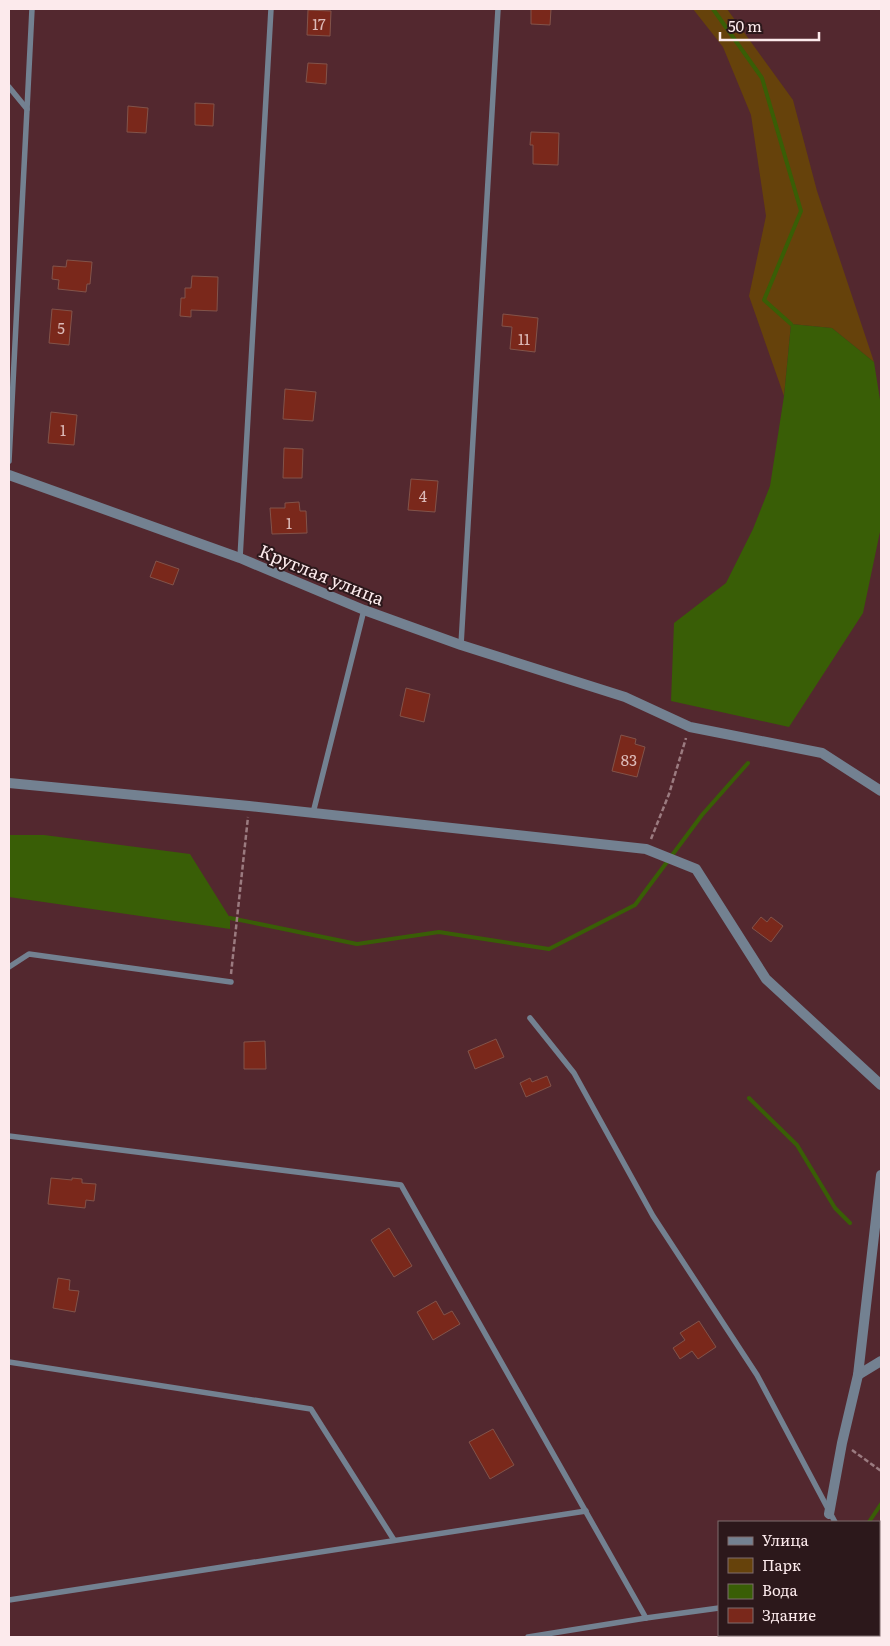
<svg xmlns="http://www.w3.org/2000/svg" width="890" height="1646" font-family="Literata,serif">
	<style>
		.green { fill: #66420b }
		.water { fill: #395e06 }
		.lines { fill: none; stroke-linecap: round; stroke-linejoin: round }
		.stream { stroke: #395e06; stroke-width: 4 }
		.building { fill: #7a281b; stroke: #82534a }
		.path { stroke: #9b7b80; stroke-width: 2.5; stroke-dasharray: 5 2.5; stroke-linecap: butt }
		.lane { stroke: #738191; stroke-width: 5.5 }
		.street { stroke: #738191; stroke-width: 10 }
		.labels { text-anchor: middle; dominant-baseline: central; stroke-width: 4; stroke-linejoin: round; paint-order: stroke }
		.number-label { font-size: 15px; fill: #dcbab8 }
		.street-label { font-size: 18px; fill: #fceaec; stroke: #2c181b }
	</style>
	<rect width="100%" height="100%" fill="#53282f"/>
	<polygon class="green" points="693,9 727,9 793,100 817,191 874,362 832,328 791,324 784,396 749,296 766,216 751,115 723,47"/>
	<g class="water">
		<polygon points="791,324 832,328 874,362 881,406 881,527 863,613 789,727 671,701 674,623 726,583 753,529 770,486 784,396"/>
		<polygon points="9,835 44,835 190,854 230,918 230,929 9,897"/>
	</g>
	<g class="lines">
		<g class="stream">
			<polyline points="713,9 762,78 801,211 764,300 791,324"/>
			<polyline points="230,918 357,944 439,932 549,949 635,905 702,815 748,763"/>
			<polyline points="749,1098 797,1145 835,1208 850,1223"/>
			<polyline points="869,1522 881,1504"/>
		</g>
	</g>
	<g class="building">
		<polygon points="531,9 551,9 550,25 531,24"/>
		<polygon points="308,10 331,11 330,36 307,35"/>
		<polygon points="308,63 327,64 326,84 306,82"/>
		<polygon points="195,103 214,104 213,126 195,125"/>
		<polygon points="128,106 148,108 146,133 127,132"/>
		<polygon points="531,132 559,133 558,165 533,164 533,145 530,145"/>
		<polygon points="67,260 92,262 90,284 87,284 86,292 58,289 59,280 52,279 53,266 66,267"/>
		<polygon points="192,276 218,277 217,311 191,310 191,317 180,316 181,298 185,298 185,288 191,288"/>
		<polygon points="52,309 72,311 69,345 49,343"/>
		<polygon points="503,314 538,318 535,352 510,349 512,327 502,326"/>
		<polygon points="285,389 316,392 313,421 283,419"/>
		<polygon points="51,412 77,415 74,445 48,443"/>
		<polygon points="284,448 303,449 302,478 283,478"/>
		<polygon points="411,479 438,481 435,512 408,510"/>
		<polygon points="299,502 300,511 306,511 307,533 272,534 270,508 285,508 285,503"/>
		<polygon points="156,561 179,569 173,585 150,577"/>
		<polygon points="406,688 430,694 424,722 400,716"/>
		<polygon points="621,735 636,739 635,744 645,747 637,777 612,771"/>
		<polygon points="761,917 767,922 771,917 783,926 771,942 752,928"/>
		<polygon points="496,1039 504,1057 475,1069 468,1051"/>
		<polygon points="265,1041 266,1069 244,1069 244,1042"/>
		<polygon points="547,1076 551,1086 526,1097 520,1083 530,1078 532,1082"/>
		<polygon points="51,1178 72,1180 72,1178 82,1179 82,1183 96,1184 94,1201 86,1200 85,1208 48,1204"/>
		<polygon points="389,1228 412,1266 394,1277 371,1240"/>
		<polygon points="58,1278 70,1280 69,1290 79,1291 75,1312 53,1308"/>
		<polygon points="436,1301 444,1315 452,1311 460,1324 433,1340 417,1312"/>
		<polygon points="699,1321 716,1347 698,1359 692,1351 680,1359 673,1348 685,1340 680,1333"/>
		<polygon points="493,1429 514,1465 490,1479 469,1442"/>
	</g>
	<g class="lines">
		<g class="path">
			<polyline points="651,839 669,794 686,738"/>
			<polyline points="231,974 248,817"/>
			<polyline points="852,1450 881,1471"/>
		</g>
		<g class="lane">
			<polyline points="9,87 27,109 9,461"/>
			<polyline points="27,109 32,9"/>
			<polyline points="240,558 271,9"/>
			<polyline points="461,645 498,9"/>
			<polyline points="313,813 364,610"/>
			<polyline points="9,967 29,954 231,982"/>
			<polyline points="530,1018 574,1073 653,1216 757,1375 835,1522"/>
			<polyline points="9,1136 401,1185 646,1618"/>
			<polyline points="9,1362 311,1409 394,1540"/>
			<polyline points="879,1591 881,1595"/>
			<polyline points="9,1600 586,1511"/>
			<polyline points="879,1605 881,1605"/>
			<polyline points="528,1637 646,1618 719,1608"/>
		</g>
		<g class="street">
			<polyline points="9,475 240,558 364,610 461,645 625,697 690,727 822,753 881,791"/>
			<polyline points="9,783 249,806 646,849 696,869 766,979 881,1085"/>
			<polyline points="858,1375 881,1361"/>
			<polyline points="829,1514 842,1443 858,1375 881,1175"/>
			<polyline points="879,1556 881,1569"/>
		</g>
	</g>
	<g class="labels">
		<g class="number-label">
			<text x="319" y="23">17</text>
			<text x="61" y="327">5</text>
			<text x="524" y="338">11</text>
			<text x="63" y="429">1</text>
			<text x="423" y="495">4</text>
			<text x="289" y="522">1</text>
			<text x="629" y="759">83</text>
		</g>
		<g class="street-label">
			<text transform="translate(322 574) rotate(22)">Круглая улица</text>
		</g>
	</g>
	<rect width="890" height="1646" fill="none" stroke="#fceaec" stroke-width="20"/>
	<rect x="718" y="1521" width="162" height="115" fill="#2c181b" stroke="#7f6c6f"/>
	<rect x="728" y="1537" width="25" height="8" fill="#738191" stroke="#7f6c6f"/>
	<text x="762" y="1546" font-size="15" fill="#fceaec">Улица</text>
	<rect x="728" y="1558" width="25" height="15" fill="#66420b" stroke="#7f6c6f"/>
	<text x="762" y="1571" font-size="15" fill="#fceaec">Парк</text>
	<rect x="728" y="1584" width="25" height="15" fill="#395e06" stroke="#7f6c6f"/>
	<text x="762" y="1596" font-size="15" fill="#fceaec">Вода</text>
	<rect x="728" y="1608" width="25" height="15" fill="#7a281b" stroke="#7f6c6f"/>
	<text x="762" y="1621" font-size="15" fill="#fceaec">Здание</text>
	<path d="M720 32v8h99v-8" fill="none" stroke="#fceaec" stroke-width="2.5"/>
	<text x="728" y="32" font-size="15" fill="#fceaec" stroke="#2c181b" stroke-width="4" paint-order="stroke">50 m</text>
</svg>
